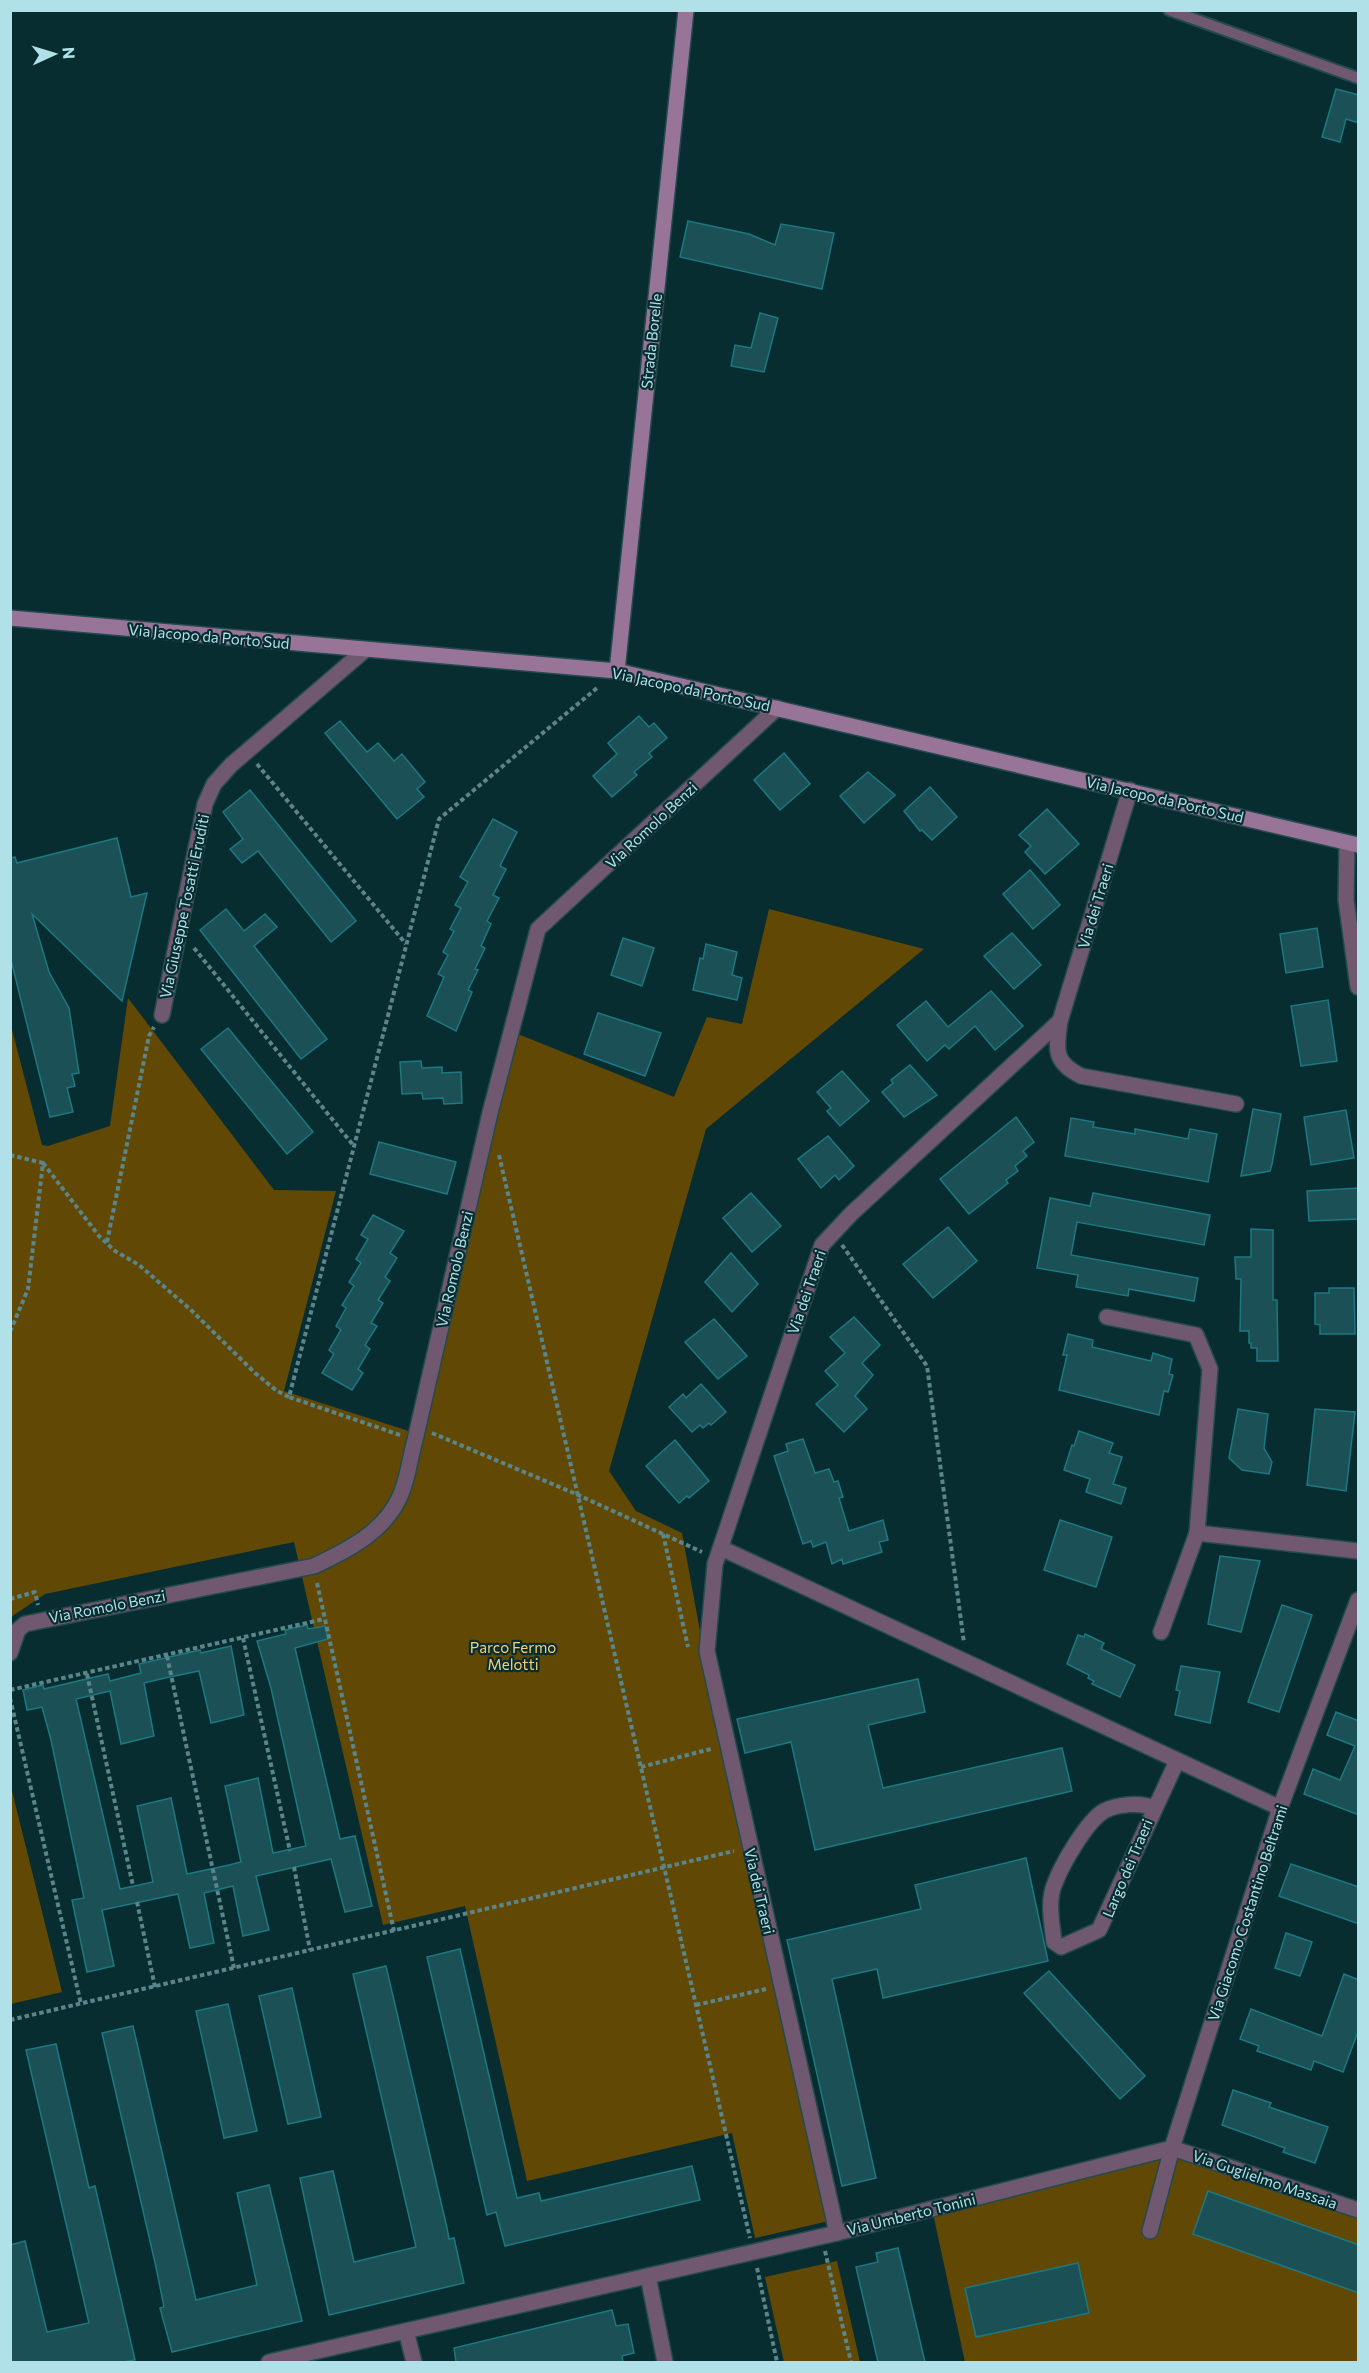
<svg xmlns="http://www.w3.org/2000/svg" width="1369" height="2373" font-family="Commissioner,sans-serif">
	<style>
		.green { fill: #614905 }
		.building { fill: #1b5056; stroke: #1c7881; stroke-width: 1.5 }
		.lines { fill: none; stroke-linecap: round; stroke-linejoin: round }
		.lane-casing { stroke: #234a4e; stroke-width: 14 }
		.street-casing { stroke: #234a4e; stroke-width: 18 }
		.secondary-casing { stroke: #234a4e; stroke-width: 18 }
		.path { stroke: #5a858a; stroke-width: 4; stroke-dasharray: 4.5 3; stroke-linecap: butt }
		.lane { stroke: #705970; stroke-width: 10 }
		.street { stroke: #705970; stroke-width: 15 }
		.secondary { stroke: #987499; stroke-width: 15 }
		.labels { text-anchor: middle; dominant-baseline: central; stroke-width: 4.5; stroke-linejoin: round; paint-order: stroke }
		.street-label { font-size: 15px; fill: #b0e1e8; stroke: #082d31 }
		.park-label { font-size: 15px; fill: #fad072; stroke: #082d31 }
	</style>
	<rect width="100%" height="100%" fill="#082d31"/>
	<g class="green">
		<polygon points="769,909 924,949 706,1129 609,1471 636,1511 682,1533 709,1680 829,2221 755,2238 732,2133 527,2181 465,1906 383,1925 294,1542 45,1594 11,1617 10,1022 42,1145 48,1146 110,1126 128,998 274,1190 336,1191 284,1391 418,1434 518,1034 674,1097 707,1017 742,1024"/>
		<polygon points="10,1783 62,1992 11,2004 10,2004"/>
		<polygon points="1174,2147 1358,2212 1358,2362 965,2362 931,2204"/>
		<polygon points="837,2261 860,2362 784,2362 765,2277"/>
	</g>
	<g class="building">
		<polygon points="1336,89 1359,95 1359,123 1346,119 1340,142 1322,137"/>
		<polygon points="688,221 749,234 775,245 781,224 834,233 822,289 680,257"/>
		<polygon points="760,313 778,318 764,372 731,366 735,345 751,348"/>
		<polygon points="639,716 649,727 654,723 667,738 649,753 652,757 634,772 637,775 612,797 593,776 617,754 608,743"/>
		<polygon points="340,721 367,752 378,743 394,761 402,754 425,782 417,789 424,797 397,819 325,733"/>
		<polygon points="784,753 810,784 780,810 754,780"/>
		<polygon points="868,772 895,795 864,823 840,796"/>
		<polygon points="930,787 957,817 932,840 922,830 920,831 904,811"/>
		<polygon points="250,790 356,921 331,942 258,851 242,863 230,849 243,839 223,812"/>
		<polygon points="1047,809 1079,844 1045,874 1025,852 1031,846 1019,835"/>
		<polygon points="493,819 517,832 500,866 506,869 493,895 499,898 487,921 491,924 481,946 485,948 475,969 478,970 468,990 472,992 456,1031 427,1016 444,977 438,974 448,955 443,952 454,931 450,929 461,908 455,905 468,882 460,877"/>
		<polygon points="117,838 131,897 147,893 122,1001 32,914 49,972 69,1008 79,1073 72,1074 75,1086 67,1088 73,1112 50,1117 10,956 10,858 15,857 17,863"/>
		<polygon points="1030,870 1060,905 1033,929 1003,894"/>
		<polygon points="226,909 244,931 265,914 277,927 254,946 327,1039 301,1059 200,930"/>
		<polygon points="1317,928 1323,967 1286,973 1280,934"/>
		<polygon points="1012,933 1041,965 1014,989 984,956"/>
		<polygon points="623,938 654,948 642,986 611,975"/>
		<polygon points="706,944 737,952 732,975 742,978 737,1000 693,990 700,958 703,959"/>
		<polygon points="991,991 1023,1026 995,1050 975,1026 949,1049 945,1045 927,1061 897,1025 926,1001 948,1027"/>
		<polygon points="1328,1000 1337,1061 1301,1066 1291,1006"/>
		<polygon points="598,1013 661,1033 645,1076 584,1054"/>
		<polygon points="228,1028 313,1132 287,1154 201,1049"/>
		<polygon points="421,1061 422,1068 442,1067 442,1073 461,1072 462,1103 444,1104 443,1098 423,1099 422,1093 402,1094 400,1062"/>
		<polygon points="910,1065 937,1095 904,1117 882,1092 893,1083 891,1080"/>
		<polygon points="842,1071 869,1101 840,1126 827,1111 831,1108 817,1092"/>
		<polygon points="1253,1109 1281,1114 1272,1164 1270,1171 1241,1176"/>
		<polygon points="1346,1110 1354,1158 1311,1165 1304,1117"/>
		<polygon points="1016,1117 1034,1142 1023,1151 1027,1156 1015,1166 1018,1171 1006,1180 1008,1183 969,1214 940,1179"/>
		<polygon points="1071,1118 1094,1122 1093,1127 1135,1134 1135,1129 1188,1139 1190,1129 1217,1134 1208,1182 1065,1156"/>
		<polygon points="828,1136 854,1166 839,1180 835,1175 821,1188 798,1159"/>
		<polygon points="379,1142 456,1162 447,1194 370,1174"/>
		<polygon points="1359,1188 1359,1219 1309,1221 1307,1191"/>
		<polygon points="751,1193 781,1226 752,1252 723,1218"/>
		<polygon points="1093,1193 1210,1215 1204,1245 1077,1222 1071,1255 1198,1278 1194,1301 1129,1289 1128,1296 1076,1287 1078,1275 1037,1268 1050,1198 1090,1206"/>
		<polygon points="373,1215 404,1231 390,1253 397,1258 385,1277 390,1281 378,1300 383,1303 371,1323 377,1326 365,1345 370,1349 358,1369 363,1373 352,1390 322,1373 334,1354 329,1350 341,1330 336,1326 346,1308 342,1305 354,1286 349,1282 361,1263 356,1259 368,1239 361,1235"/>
		<polygon points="948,1227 977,1261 933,1298 903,1264"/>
		<polygon points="1251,1229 1273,1230 1273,1300 1277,1300 1278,1361 1257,1361 1257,1348 1251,1348 1251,1343 1249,1343 1249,1331 1240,1331 1241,1279 1236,1279 1235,1257 1251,1257"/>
		<polygon points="731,1253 758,1284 732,1312 705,1282"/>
		<polygon points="1329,1288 1354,1288 1355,1334 1320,1334 1320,1325 1315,1324 1315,1293 1329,1293"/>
		<polygon points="854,1317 880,1345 862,1363 873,1375 855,1396 867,1409 844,1432 816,1404 838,1385 825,1371 845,1353 830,1337"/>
		<polygon points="714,1319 747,1356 718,1379 685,1342"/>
		<polygon points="1068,1334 1093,1340 1092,1347 1151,1361 1153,1353 1172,1359 1169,1374 1173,1375 1168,1392 1164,1391 1159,1415 1059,1390 1067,1355 1063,1355"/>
		<polygon points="701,1384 726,1412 711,1425 709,1423 703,1428 700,1425 692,1432 669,1407 683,1394 686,1398"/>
		<polygon points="1238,1409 1268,1414 1264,1448 1272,1462 1269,1474 1242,1470 1229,1458"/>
		<polygon points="1315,1409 1355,1412 1346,1491 1307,1485"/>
		<polygon points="1079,1431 1113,1443 1109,1453 1122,1457 1113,1484 1126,1488 1121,1504 1086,1492 1090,1479 1064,1470 1072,1445 1074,1446"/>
		<polygon points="803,1439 815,1473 829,1469 834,1482 838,1481 843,1497 839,1498 849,1531 883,1520 888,1540 879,1542 882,1552 843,1564 842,1559 832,1564 826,1542 813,1547 811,1541 803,1544 774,1456 788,1451 786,1444"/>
		<polygon points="675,1440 709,1481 689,1498 687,1496 679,1503 646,1466"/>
		<polygon points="1060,1520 1112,1537 1096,1587 1044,1570"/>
		<polygon points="1220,1556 1260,1561 1241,1632 1208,1624"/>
		<polygon points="1282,1605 1312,1615 1279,1712 1248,1702"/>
		<polygon points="307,1625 308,1629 325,1626 328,1639 295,1648 340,1839 355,1836 372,1906 345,1912 331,1859 256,1876 269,1930 243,1936 233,1886 204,1893 214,1943 190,1948 178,1894 102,1910 114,1966 87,1972 72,1900 84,1898 51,1740 42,1707 27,1710 23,1690 43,1685 44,1689 108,1674 110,1681 141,1673 139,1664 200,1650 201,1653 231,1646 244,1715 211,1723 199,1671 165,1678 144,1683 154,1736 121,1744 110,1691 76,1699 120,1889 153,1882 137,1806 171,1798 187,1874 229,1865 241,1862 225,1786 258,1778 273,1853 306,1846 271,1688 257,1641 286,1634 285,1630"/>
		<polygon points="1085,1634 1104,1643 1101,1649 1135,1665 1120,1697 1092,1684 1094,1681 1088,1678 1089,1675 1067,1664 1078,1635 1084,1637"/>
		<polygon points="1181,1666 1220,1672 1210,1723 1175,1715 1180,1691 1176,1690"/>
		<polygon points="918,1679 925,1712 868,1725 883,1788 1062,1748 1072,1791 815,1850 791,1742 745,1753 737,1719"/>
		<polygon points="1336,1712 1359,1721 1359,1815 1304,1794 1313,1769 1340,1780 1355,1746 1327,1735"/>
		<polygon points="1026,1858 1048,1961 883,1998 877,1969 832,1979 876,2178 842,2186 787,1940 921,1909 915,1885"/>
		<polygon points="1291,1864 1359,1887 1359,1924 1279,1896"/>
		<polygon points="1286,1933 1312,1942 1300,1976 1275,1968"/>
		<polygon points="460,1949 517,2198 539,2193 541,2201 692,2166 700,2200 505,2246 496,2212 487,2215 427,1957"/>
		<polygon points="386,1966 447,2228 449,2239 454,2238 464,2283 329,2315 300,2178 333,2171 354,2262 416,2247 353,1974"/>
		<polygon points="1049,1971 1145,2076 1120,2099 1024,1993"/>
		<polygon points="1344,1974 1359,1980 1359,2029 1343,2072 1314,2061 1311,2070 1257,2051 1259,2046 1240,2039 1251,2009 1322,2036"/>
		<polygon points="292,1988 321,2117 288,2124 259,1996"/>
		<polygon points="228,2004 257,2131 224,2138 196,2011"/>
		<polygon points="133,2026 196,2300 257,2285 237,2193 269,2185 302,2321 172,2352 160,2308 164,2307 156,2267 102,2033"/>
		<polygon points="56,2044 89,2188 95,2186 135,2360 123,2362 10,2362 10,2245 25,2241 47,2332 89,2323 26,2050"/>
		<polygon points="1233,2090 1271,2103 1269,2107 1328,2127 1315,2163 1283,2152 1285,2148 1222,2125"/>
		<polygon points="1208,2191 1359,2245 1359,2293 1193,2234"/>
		<polygon points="898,2248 925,2362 878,2362 856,2267 878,2262 876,2253"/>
		<polygon points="1078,2263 1089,2313 976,2337 965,2288"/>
		<polygon points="612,2310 616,2326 628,2324 634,2353 622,2356 623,2362 456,2362 454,2348"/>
	</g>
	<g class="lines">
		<defs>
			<polyline id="lane" points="1169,10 1358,78"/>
			<g id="street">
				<polyline points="1347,843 1346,900 1358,987"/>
				<polyline points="162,1015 205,804 214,784 231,765 365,650"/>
				<path d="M1060,1021c-4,28 -7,41 21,55l155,28"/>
				<polyline points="1107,1317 1196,1335 1210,1369 1197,1533 1161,1632"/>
				<polyline points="1197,1533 1358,1551"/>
				<polyline points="721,1548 1280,1808"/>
				<path d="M10,1653l8,-23 7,-6 289,-58c34,-16 72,-35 87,-72 7,-17 9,-36 14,-54l75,-327 48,-184 239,-221"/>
				<path d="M1153,1808c-12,-6 -36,-4 -49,3 -17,10 -42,53 -49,72 -8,17 -3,41 -1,59l7,5 38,-17 78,-169"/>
				<polyline points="1172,2148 1358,2210"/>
				<polyline points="1150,2231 1172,2148 1280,1808 1358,1600"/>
				<polyline points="837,2233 707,1651 715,1564 822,1245 851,1214 1060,1021 1130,790"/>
				<polyline points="648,2276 665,2362"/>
				<polyline points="406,2331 414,2362"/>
				<polyline points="269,2362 837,2233 1172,2148"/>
			</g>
			<g id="secondary">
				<polyline points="10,618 617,671 1358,845"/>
				<polyline points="617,671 686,10"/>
			</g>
		</defs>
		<use href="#lane" class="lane-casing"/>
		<use href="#street" class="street-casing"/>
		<use href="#secondary" class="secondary-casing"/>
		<g class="path">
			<polyline points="257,764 406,944"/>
			<polyline points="194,948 353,1145"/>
			<polyline points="10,1155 43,1163 28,1289 10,1332"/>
			<polyline points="499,1155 750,2238"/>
			<polyline points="43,1163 99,1236 115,1251 139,1265 190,1309 255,1373 277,1391 289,1397"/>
			<polyline points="107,1242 149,1036 154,1027"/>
			<polyline points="842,1245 927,1366 964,1643"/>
			<polyline points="432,1433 576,1494 702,1552"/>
			<polyline points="400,1435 289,1397 439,819 597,688"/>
			<polyline points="663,1534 688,1647"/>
			<polyline points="317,1583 394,1931"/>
			<polyline points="10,1599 35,1592 38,1605"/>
			<polyline points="243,1638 290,1851"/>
			<polyline points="167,1656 234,1968"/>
			<polyline points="87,1674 133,1886"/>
			<polyline points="10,1690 324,1619"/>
			<polyline points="10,1698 81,2004"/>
			<polyline points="641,1767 711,1749"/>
			<polyline points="294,1867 310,1950"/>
			<polyline points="137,1902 155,1987"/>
			<polyline points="696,2005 766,1989"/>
			<polyline points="10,2020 734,1851"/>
			<polyline points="825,2251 851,2362"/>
			<polyline points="757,2268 777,2362"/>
		</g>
		<use href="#lane" class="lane"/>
		<use href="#street" class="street"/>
		<use href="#secondary" class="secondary"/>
	</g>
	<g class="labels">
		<g class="street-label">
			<text transform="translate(651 341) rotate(-84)">Strada Borelle</text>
			<text transform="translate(209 636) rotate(5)">Via Jacopo da Porto Sud</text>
			<text transform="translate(691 689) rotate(12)">Via Jacopo da Porto Sud</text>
			<text transform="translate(1165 799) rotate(13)">Via Jacopo da Porto Sud</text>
			<text transform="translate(651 825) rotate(-43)">Via Romolo Benzi</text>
			<text transform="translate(184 906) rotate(-78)">Via Giuseppe Tosatti Eruditi</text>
			<text transform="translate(1095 906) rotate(-73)">Via dei Traeri</text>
			<text transform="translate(454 1269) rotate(-77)">Via Romolo Benzi</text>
			<text transform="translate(806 1292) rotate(-71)">Via dei Traeri</text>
			<text transform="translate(107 1606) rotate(-11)">Via Romolo Benzi</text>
			<text transform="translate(1127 1868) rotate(-67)">Largo dei Traeri</text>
			<text transform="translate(760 1891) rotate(77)">Via dei Traeri</text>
			<text transform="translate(1247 1913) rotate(-72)">Via Giacomo Costantino Beltrami</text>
			<text transform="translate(1265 2179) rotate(19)">Via Guglielmo Massaia</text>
			<text transform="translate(911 2214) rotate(-14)">Via Umberto Tonini</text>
		</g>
		<g class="park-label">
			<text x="513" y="1647">Parco Fermo<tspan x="513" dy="17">Melotti</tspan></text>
		</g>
	</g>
	<rect width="1369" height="2373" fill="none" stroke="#b0e1e8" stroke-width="24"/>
	<g transform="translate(54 54) rotate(86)" stroke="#082d31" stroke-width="4.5" paint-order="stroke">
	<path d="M0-4.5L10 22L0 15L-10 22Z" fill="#b0e1e8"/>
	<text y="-9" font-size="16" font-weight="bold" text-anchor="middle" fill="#b0e1e8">N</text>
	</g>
</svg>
